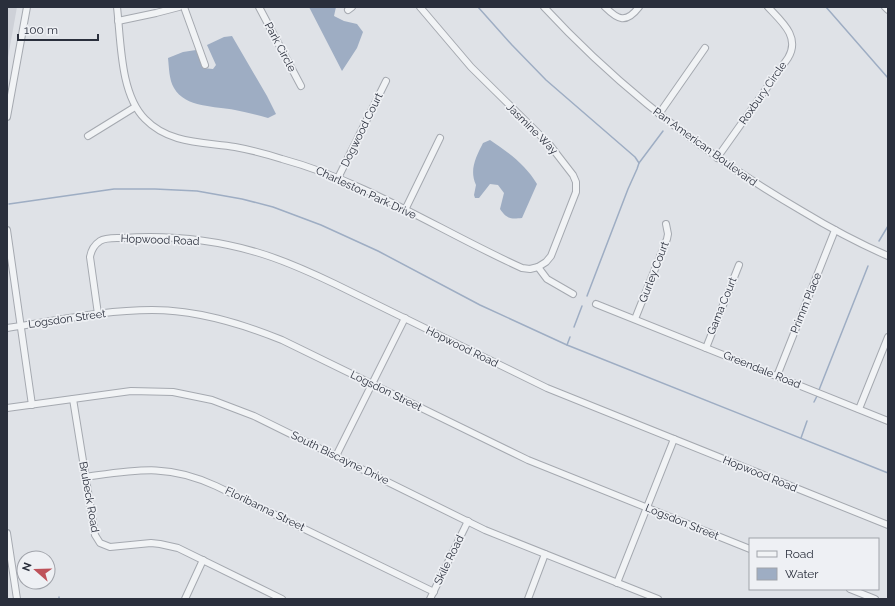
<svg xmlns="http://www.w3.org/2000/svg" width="895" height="606" font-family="Raleway,sans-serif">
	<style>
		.built { fill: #ced1d8 }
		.water { fill: #9eadc3 }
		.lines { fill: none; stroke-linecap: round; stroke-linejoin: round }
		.stream { stroke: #9eadc3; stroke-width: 1.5 }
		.minor-casing { stroke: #a5a9b0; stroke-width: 8 }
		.minor { stroke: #f1f3f5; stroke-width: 6 }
		.labels { text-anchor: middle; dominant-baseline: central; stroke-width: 3.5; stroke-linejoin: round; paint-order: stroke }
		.street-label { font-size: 11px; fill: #2a2f3c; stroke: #eef0f4 }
	</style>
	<rect width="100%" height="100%" fill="#dfe2e7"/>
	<polygon class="built" points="7,7 17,7 7,63"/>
	<g class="water">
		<polygon points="309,7 336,7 334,16 344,21 357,24 363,32 357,48 342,71"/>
		<path d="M232,36l35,60 9,18 -8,4c-11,-3 -22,-6 -33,-8 -19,-4 -50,-2 -61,-22 -5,-8 -5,-21 -6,-30l15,-6 13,-2 7,18 10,1 3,-4 -9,-20 17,-8z"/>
		<path d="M490,140c18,12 36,25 47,44l-15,34c-12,1 -15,1 -22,-9l4,-16 -6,-8 -8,-1 -11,14h-4l-1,-3 2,-10c-7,-15 0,-28 7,-42z"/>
	</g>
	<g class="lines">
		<g class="stream">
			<polyline points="478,7 512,45 546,80 635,157 639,163 637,169 628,189 587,296"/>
			<polyline points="826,7 888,78"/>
			<polyline points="639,163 663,131"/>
			<polyline points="9,204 114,189 155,189 197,191 242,199 273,207 321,225 378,251 480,305 567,345 888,473"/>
			<polyline points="879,241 888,226"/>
			<polyline points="574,327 582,306"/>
			<polyline points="567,345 570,337"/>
			<polyline points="819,390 868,266"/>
			<polyline points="814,402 818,394"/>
			<polyline points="801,438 807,421"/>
			<polyline points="59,597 59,599"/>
		</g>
		<defs>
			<g id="minor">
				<path d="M117,7c4,34 3,87 28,112 24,25 58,23 90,28 16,3 32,7 47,12 85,23 160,73 240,109l8,1 8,-2 9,12 26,15"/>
				<polyline points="184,7 205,65"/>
				<polyline points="259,7 301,86"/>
				<polyline points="420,7 471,67 549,144 573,175 576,182 576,192 551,256 546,262 538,267"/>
				<path d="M544,7c75,81 163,149 258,204 28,17 56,32 86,45"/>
				<path d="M605,7c13,13 21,17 34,0"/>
				<polyline points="885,7 888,10"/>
				<polyline points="348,10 352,7"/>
				<polyline points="118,21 156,13 179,7"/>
				<polyline points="659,114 705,48"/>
				<polyline points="7,117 27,7"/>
				<polyline points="88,136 135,107"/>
				<path d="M717,158l71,-100c13,-21 -7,-37 -20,-51"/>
				<polyline points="338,178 386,81"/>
				<polyline points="405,210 440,138"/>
				<polyline points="7,230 32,405"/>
				<polyline points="596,304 888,421"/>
				<path d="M98,314l-8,-57c1,-6 4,-12 10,-16 6,-4 16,-3 23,-3 45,-3 91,2 133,14 28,8 54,20 79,32l212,104 341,137"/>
				<polyline points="635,319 667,239 668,234 666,224"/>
				<path d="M7,328c48,-7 96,-18 145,-18 45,0 88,13 130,30l246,120 222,89"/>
				<polyline points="706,348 739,265"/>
				<polyline points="777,376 835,230"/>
				<polyline points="73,399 95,535 100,543 110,547 151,543 160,544 178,548 282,599"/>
				<polyline points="7,408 131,391 173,392 212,400 254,416 485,530 658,599"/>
				<polyline points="859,409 888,337"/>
				<polyline points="336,456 405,318"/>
				<path d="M85,477c51,-7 82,-14 131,9l218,106"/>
				<polyline points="7,533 17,599"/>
				<polyline points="617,583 674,439"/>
				<polyline points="850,589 875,599"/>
				<polyline points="185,599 203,560"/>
				<polyline points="430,599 468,521"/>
				<polyline points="528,599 545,554"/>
			</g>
		</defs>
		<use href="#minor" class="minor-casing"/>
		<use href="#minor" class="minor"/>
	</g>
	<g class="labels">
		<g class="street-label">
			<text transform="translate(280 47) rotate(62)">Park Circle</text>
			<text transform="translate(763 93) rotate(-55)">Roxbury Circle</text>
			<text transform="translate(532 129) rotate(45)">Jasmine Way</text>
			<text transform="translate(362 130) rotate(-64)">Dogwood Court</text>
			<text transform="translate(705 147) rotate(36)">Pan American Boulevard</text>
			<text transform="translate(366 193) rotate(25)">Charleston Park Drive</text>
			<text transform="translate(160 240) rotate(2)">Hopwood Road</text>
			<text transform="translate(654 272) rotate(-69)">Gurley Court</text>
			<text transform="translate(806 303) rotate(-68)">Primm Place</text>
			<text transform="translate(722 306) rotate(-68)">Gama Court</text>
			<text transform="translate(67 319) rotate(-8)">Logsdon Street</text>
			<text transform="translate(462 347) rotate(26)">Hopwood Road</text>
			<text transform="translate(762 370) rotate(22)">Greendale Road</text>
			<text transform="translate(386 391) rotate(26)">Logsdon Street</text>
			<text transform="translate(340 458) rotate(26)">South Biscayne Drive</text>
			<text transform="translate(760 474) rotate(22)">Hopwood Road</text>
			<text transform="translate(89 497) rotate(80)">Brubeck Road</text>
			<text transform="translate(265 509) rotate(26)">Floribanna Street</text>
			<text transform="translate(682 522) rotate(22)">Logsdon Street</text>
			<text transform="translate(449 560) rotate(-64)">Skile Road</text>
		</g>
	</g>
	<rect width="895" height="606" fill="none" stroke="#2a2f3c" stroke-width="16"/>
	<rect x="749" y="538" width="130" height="52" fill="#eef0f4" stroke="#a0a3aa"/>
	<rect x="757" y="551" width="20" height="6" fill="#f1f3f5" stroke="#a0a3aa"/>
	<text x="785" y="558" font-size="12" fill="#2a2f3c">Road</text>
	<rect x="757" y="568" width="20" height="12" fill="#9eadc3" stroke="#a0a3aa"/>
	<text x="785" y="578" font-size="12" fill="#2a2f3c">Water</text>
	<g transform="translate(36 570) rotate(290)"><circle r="19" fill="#eef0f4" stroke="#a0a3aa"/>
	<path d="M0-3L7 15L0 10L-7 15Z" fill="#be525a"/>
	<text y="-6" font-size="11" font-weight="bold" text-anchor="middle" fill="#2a2f3c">N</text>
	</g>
	<path d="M18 34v6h80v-6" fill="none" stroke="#2a2f3c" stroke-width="2"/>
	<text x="24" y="34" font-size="12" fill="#2a2f3c" stroke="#eef0f4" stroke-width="3" paint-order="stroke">100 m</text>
</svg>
